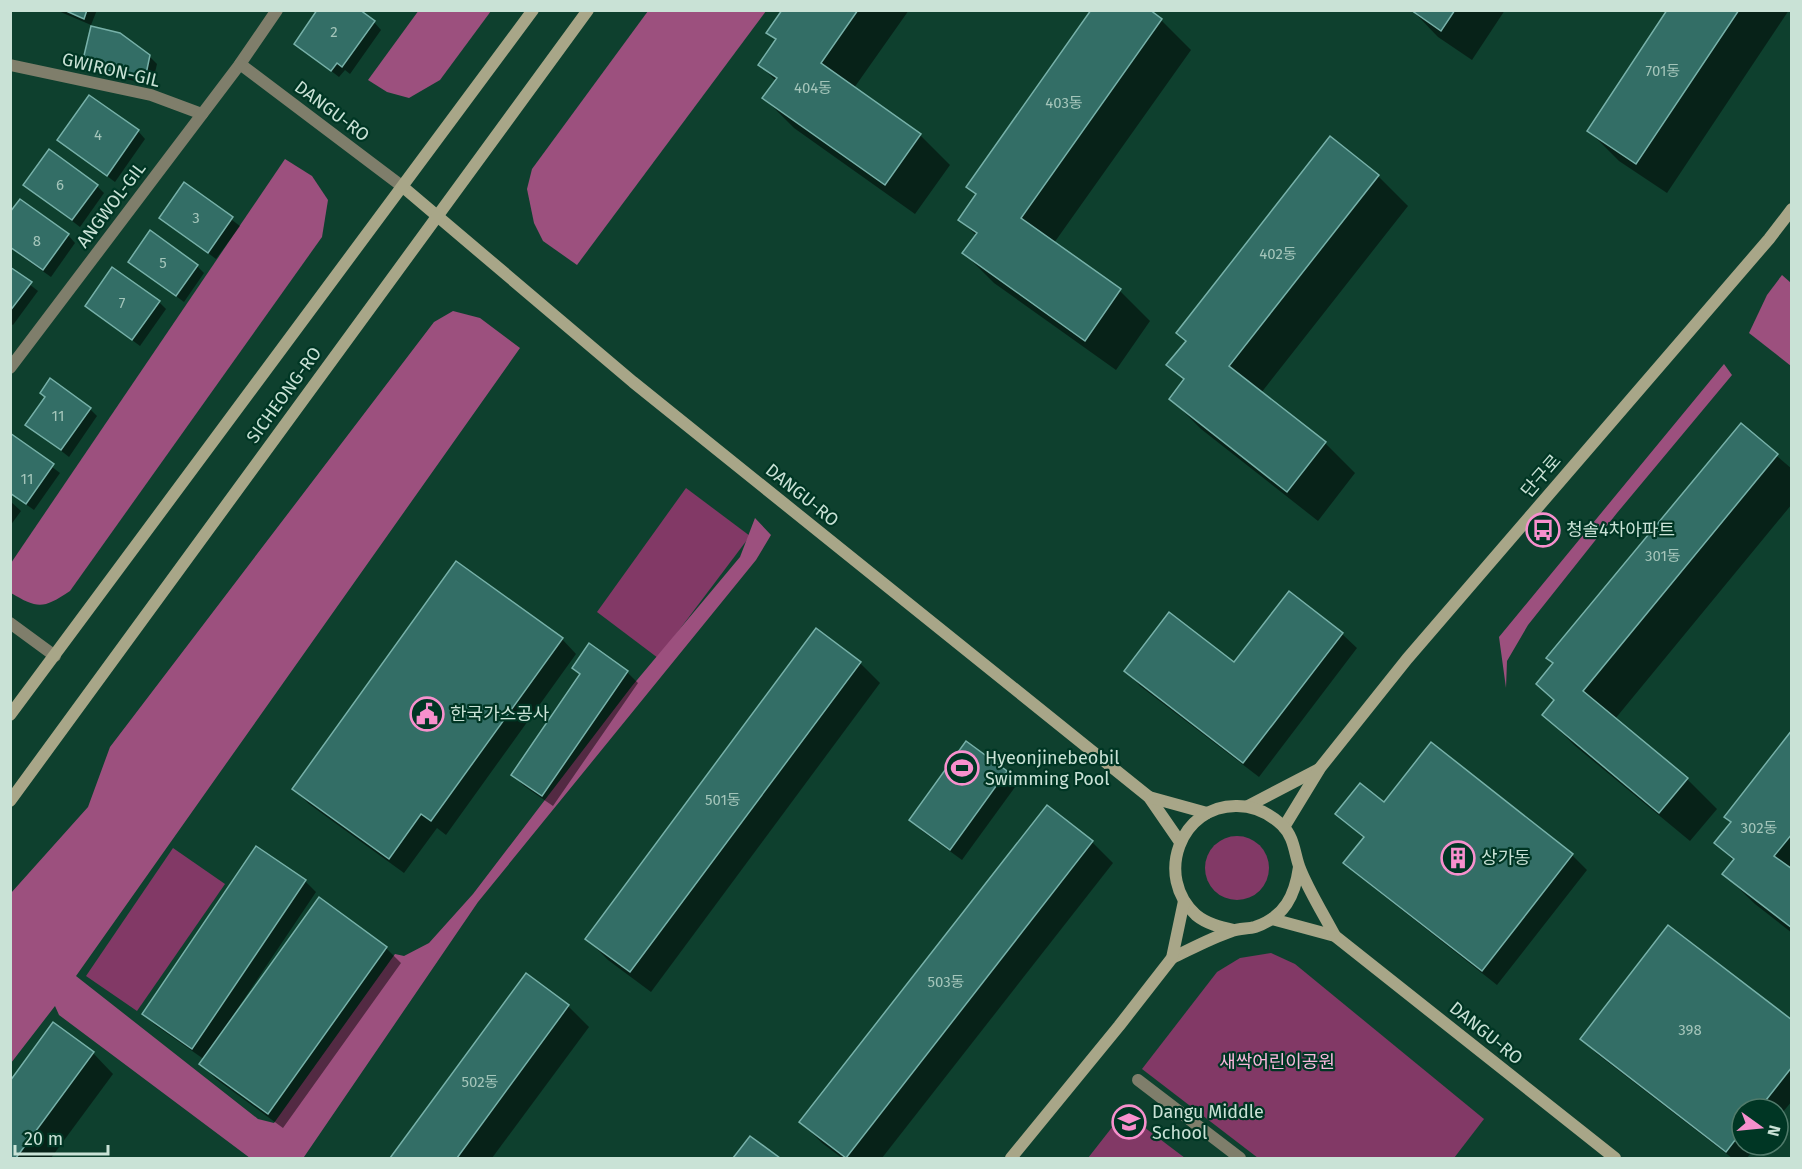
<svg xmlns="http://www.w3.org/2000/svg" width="1802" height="1169" font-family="'Fira Sans','Noto Sans KR',sans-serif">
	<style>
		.green { fill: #823966 }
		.forest { fill: #9c507e }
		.shadow { fill: #0007 }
		.building { fill: #336e66; stroke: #77b1a9; stroke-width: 1.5 }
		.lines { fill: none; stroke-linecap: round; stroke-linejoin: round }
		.lane { stroke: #7f7e6b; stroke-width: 12 }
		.street { stroke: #7f7e6b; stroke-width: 12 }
		.secondary { stroke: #a8a688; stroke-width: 12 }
		.labels { text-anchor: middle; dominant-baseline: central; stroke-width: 4.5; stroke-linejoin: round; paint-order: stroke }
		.number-label { font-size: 15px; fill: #a4c5ba }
		.street-label { font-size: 18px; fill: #c9e2d6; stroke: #003624 }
		.poi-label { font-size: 18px; fill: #c9e2d6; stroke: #003624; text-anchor: start }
		.park-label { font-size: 18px; fill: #f8b8dc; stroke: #003624 }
	</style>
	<rect width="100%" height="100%" fill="#0e402e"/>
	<g class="green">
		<polygon points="686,488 750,536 658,658 597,612"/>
		<circle cx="1237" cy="868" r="32"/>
		<polygon points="173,848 225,884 137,1011 86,976"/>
		<polygon points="1271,953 1295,964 1484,1119 1454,1158 1258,1158 1142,1069 1217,972 1240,958"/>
		<polygon points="1124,1112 1185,1158 1088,1158"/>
	</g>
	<g class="forest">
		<polygon points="419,10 491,11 440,80 409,98 387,92 368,80"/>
		<polygon points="648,11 766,11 577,265 543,241 534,223 527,189 532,169"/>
		<path d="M285,159l27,17 16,24 -6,37 -252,354c-27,18 -32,18 -59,2v-30z"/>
		<polygon points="1782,275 1791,283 1791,366 1749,333 1767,295"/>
		<polygon points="453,311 480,318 520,348 76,976 258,1119 274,1123 395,954 404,956 429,943 473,894 632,686 740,557 755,518 771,535 756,560 478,902 304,1157 250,1158 59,1015 55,1006 11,1063 11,893 88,807 110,747 434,322"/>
		<polygon points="1724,364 1732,375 1617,513 1528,625 1507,661 1506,688 1499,637"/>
	</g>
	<g class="shadow">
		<polygon points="56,10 97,10 91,25"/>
		<polygon points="784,10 909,10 854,88 920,135 950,165 915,214 794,128 764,98 776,81 760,65 777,41 768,32"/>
		<polygon points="1412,10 1505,10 1472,60 1438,37"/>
		<polygon points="1669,10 1789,10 1667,193 1619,161 1589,131"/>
		<polygon points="1161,20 1191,50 1054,243 1120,291 1150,321 1116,370 994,283 964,253 977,236 960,220 977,196 968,187"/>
		<polygon points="374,22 381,30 350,74 345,70 339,77 296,44"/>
		<polygon points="149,56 157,64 152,85 91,71 84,63"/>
		<polygon points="138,131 145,139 115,182 59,140"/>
		<polygon points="1378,176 1408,206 1261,393 1325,443 1355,473 1318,521 1201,429 1171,399 1185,381 1168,365"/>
		<polygon points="184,184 240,226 216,259 161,218"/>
		<polygon points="25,185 97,186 104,193 80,227"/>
		<polygon points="10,215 68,235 75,243 51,277 10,248"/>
		<polygon points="130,262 197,266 204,273 184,302"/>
		<polygon points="10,269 38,291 13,325 10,323"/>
		<polygon points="159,302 166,309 140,346 87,306"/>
		<polygon points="90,409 97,416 69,457 27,424"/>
		<polygon points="1741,425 1792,469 1792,504 1615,719 1687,779 1717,809 1690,841 1574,745 1544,715 1555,702 1538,684"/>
		<polygon points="10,435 60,473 34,510 10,493"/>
		<polygon points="10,501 21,511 10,526"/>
		<polygon points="1342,634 1357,648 1259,777 1140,686 1126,671 1234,664"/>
		<polygon points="562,639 576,654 446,835 437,828 404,873 309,804 294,789"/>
		<polygon points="860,663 880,683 651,992 608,960 587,939"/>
		<polygon points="574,668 627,672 638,683 553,806 524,786 513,775 581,675"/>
		<polygon points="1792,733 1792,933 1755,904 1724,874 1734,861 1716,843"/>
		<polygon points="1006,772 1018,783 962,860 922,831 911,820"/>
		<polygon points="1384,804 1572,855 1587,870 1497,985 1360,877 1345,863 1364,838 1337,814"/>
		<polygon points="1047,807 1092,842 1113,863 882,1158 842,1158 822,1143 801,1122"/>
		<polygon points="305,881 316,892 232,1017 234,1019 386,948 401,963 283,1128 216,1079 201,1064 205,1060 155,1025 144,1014"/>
		<polygon points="526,975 568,1006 589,1027 492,1158 392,1158"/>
		<polygon points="1792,1022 1792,1101 1778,1118 1778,1109 1742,1109 1742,1145 1757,1145 1747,1158 1732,1158 1597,1054 1582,1039"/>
		<polygon points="93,1053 113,1074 51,1158 10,1158 10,1083"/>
		<polygon points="750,1138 778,1158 735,1158"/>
	</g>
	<g class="building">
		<polygon points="64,10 87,10 84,19"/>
		<polygon points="317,10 360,10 375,21 342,67 337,63 331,71 294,44"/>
		<polygon points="782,10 858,10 821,63 921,134 885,185 762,98 777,78 758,65 776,39 766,33"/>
		<polygon points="1091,10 1150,10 1162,19 1021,218 1121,289 1085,341 962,253 977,233 958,220 976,194 966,187"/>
		<polygon points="1411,10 1455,10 1441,31"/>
		<polygon points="1667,10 1739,10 1636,164 1587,131"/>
		<polygon points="91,26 120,33 150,55 145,79 82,64"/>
		<polygon points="89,95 139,130 107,176 57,140"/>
		<polygon points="1330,136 1379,175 1229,366 1326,442 1287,492 1169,399 1184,379 1166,365 1186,341 1176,333"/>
		<polygon points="49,149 98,185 72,220 23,185"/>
		<polygon points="184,182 233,217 208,253 159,218"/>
		<polygon points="20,199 69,234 43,270 10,247 10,212"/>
		<polygon points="150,230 198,265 176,296 128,262"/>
		<polygon points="10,267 32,282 10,311"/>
		<polygon points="112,267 160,301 132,340 85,306"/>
		<polygon points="50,378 91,408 61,450 25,425 45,397 40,393"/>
		<polygon points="1741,423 1778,454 1583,691 1688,778 1659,813 1542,715 1554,700 1536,684 1553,663 1546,658"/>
		<polygon points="10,433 54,464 26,504 10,493"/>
		<polygon points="456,561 563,638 431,821 421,814 389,859 292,789"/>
		<polygon points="1289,591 1343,633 1243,763 1124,671 1169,612 1234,662"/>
		<polygon points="816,628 861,662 630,972 585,939"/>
		<polygon points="589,643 628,671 542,796 511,775 580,674 572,668"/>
		<polygon points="1792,730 1792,834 1774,856 1792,869 1792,928 1722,874 1734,859 1714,843 1731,822 1724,817"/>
		<polygon points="966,741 1007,771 950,850 909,820"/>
		<polygon points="1431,742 1573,854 1482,971 1343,863 1364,837 1335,814 1360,783 1384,802"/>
		<polygon points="1047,805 1093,841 846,1158 799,1122"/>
		<polygon points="256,846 306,880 192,1049 142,1014"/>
		<polygon points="319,897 387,947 268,1114 199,1064"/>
		<polygon points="1668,925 1792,1020 1792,1067 1759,1109 1742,1109 1742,1131 1726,1152 1580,1039"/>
		<polygon points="526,973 569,1005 457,1158 390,1158"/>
		<polygon points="53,1022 94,1052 16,1158 10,1158 10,1081"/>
		<polygon points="750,1136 780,1158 733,1158"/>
	</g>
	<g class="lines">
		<g class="lane">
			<polyline points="10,65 151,95 202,114"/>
			<polyline points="10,368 240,64 277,10"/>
			<polyline points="10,623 55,656"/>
		</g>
		<g class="street">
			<polyline points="240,64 403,187"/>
			<polyline points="1138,1080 1240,1158"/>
		</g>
		<g class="secondary">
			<polyline points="403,187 633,382 1149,797 1180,842"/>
			<polyline points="10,715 533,10"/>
			<polyline points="1149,797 1207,813"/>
			<polyline points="10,801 588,10"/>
			<polyline points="1248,806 1319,769"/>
			<polyline points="1284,827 1320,768 1407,659 1769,239 1792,209"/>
			<polyline points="1272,919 1335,936 1615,1158"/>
			<path d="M1234,930c-14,-3 -27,-6 -38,-15 -42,-38 -16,-110 41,-109 18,0 32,7 45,19 12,12 12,26 17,41 8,22 25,49 36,70"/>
			<path d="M1172,958c19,-9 39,-20 60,-27 7,-3 16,-2 23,-4 30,-10 40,-32 44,-60"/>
			<polyline points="1011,1158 1119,1026 1172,958 1184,901"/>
		</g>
	</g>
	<defs>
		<symbol id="bus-ring" viewBox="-11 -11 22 22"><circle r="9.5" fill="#003624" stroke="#f790cd" stroke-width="1.5"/><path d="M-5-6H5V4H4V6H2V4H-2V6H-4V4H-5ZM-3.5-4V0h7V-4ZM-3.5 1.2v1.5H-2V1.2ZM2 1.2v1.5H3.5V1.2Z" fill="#f790cd"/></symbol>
		<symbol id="civic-ring" viewBox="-11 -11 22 22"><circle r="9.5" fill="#003624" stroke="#f790cd" stroke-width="1.5"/><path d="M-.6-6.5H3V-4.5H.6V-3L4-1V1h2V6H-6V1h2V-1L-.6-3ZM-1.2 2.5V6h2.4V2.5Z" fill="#f790cd"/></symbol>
		<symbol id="stadium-ring" viewBox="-11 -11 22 22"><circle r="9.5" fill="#003624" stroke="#f790cd" stroke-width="1.5"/><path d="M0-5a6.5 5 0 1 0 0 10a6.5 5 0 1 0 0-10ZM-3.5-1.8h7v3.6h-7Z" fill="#f790cd"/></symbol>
		<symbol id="building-ring" viewBox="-11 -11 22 22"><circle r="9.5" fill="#003624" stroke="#f790cd" stroke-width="1.5"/><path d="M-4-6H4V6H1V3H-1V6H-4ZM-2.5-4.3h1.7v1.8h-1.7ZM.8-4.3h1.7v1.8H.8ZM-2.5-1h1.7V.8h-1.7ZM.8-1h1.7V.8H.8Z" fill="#f790cd"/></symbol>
		<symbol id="school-ring" viewBox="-11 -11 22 22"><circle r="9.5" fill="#003624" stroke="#f790cd" stroke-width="1.5"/><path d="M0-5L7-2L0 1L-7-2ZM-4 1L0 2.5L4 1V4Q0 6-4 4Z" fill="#f790cd"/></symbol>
	</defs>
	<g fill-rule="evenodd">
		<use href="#bus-ring" x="1524" y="511" width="38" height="38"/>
		<use href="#civic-ring" x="408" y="695" width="38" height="38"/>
		<use href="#stadium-ring" x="943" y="749" width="38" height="38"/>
		<use href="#building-ring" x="1439" y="839" width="38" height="38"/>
		<use href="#school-ring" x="1110" y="1103" width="38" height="38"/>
	</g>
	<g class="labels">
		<g class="number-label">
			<text x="334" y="32">2</text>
			<text x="1663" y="71">701동</text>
			<text x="813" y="88">404동</text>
			<text x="1064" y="103">403동</text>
			<text x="98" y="135">4</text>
			<text x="60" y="185">6</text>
			<text x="196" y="218">3</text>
			<text x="37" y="241">8</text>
			<text x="1278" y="254">402동</text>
			<text x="163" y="263">5</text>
			<text x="122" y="303">7</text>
			<text x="58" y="416">11</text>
			<text x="27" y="479">11</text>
			<text x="1663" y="556">301동</text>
			<text x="723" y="800">501동</text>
			<text x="1759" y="828">302동</text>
			<text x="946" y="982">503동</text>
			<text x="1690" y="1030">398</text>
			<text x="480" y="1082">502동</text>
		</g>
		<g class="street-label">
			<text transform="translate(111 70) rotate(13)">GWIRON-GIL</text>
			<text transform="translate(332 111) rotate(37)">DANGU-RO</text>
			<text transform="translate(111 205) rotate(-53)">ANGWOL-GIL</text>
			<text transform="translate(284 395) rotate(-54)">SICHEONG-RO</text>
			<text transform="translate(1541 476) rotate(-49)">단구로</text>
			<text transform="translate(802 495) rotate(39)">DANGU-RO</text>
			<text transform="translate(1486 1033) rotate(39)">DANGU-RO</text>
		</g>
		<g class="poi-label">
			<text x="1566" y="530">청솔4차아파트</text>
			<text x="450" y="714">한국가스공사</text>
			<text x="985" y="758">Hyeonjinebeobil<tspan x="985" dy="21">Swimming Pool</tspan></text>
			<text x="1481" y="858">상가동</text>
			<text x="1152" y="1112">Dangu Middle<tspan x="1152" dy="21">School</tspan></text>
		</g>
		<g class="park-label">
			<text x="1277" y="1062">새싹어린이공원</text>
		</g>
	</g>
	<rect width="1802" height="1169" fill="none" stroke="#c9e2d6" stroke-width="24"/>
	<g transform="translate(1760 1127) rotate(105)"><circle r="28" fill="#003624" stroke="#507b6b" stroke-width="1.5"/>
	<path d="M0-4.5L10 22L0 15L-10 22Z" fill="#f790cd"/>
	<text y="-9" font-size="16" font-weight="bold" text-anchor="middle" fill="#c9e2d6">N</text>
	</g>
	<path d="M15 1145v9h93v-9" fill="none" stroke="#c9e2d6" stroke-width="3"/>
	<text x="24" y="1145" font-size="18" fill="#c9e2d6" stroke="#003624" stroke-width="4.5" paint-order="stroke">20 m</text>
</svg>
